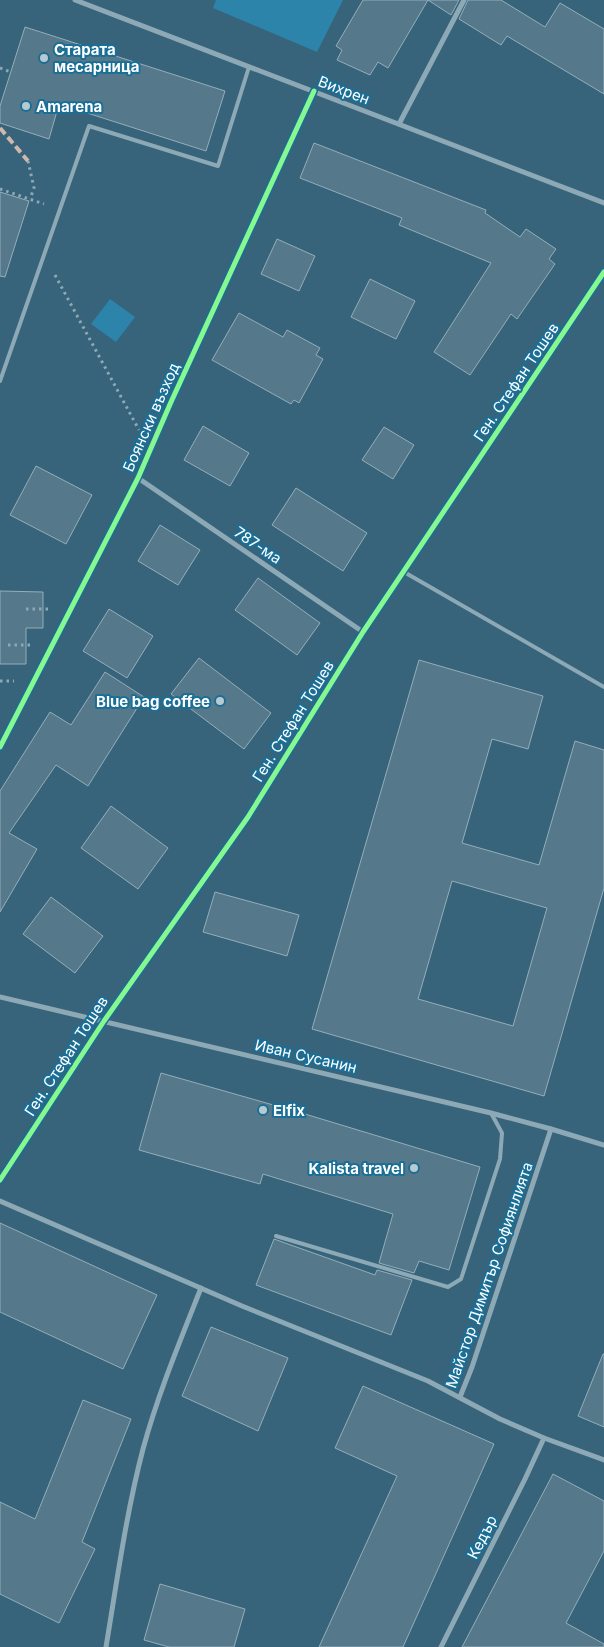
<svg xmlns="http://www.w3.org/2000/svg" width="604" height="1647" font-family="Inter,sans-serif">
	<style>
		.green { fill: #2c84ab }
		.building { fill: #55798a; stroke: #94aeba; fill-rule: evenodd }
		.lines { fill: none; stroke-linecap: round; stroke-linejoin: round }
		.path { stroke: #8da9b6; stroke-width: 3; stroke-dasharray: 2.5 4; stroke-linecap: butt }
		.service { stroke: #8da9b6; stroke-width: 4 }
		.minor { stroke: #8da9b6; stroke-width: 5 }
		.quiet { stroke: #d1b7ad; stroke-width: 4; stroke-dasharray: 8 4; stroke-linecap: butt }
		.cycleway-casing { stroke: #1a6f97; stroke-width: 8 }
		.cycleway { stroke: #87f88f; stroke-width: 5 }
		.poi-dot { fill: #b9c9d0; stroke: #1a6f97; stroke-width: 2 }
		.labels { text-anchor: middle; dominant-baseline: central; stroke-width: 4; stroke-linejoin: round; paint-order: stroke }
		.poi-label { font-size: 15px; font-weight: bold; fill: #fff; stroke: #1a6f97; text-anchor: start }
		.street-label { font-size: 15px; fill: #fff; stroke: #1a6f97 }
	</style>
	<rect width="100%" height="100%" fill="#37647a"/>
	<g class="green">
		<polygon points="216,0 343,0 317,52 213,8"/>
		<polygon points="110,299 135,317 116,342 91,324"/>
	</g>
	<g class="building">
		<polygon points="363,0 459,0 451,15 428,0 388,68 378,62 370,75 337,60 342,50 336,46"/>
		<polygon points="468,0 501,0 545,27 560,3 604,29 604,94 507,36 501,45 459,19"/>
		<polygon points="25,27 225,91 206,151 59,104 49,139 0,123 0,106"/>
		<polygon points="314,143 486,210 485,213 520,237 526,229 556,249 549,259 555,264 517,319 511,314 470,375 434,352 491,263 399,225 402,218 300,178"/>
		<polygon points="0,192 29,201 5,277 0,276"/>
		<polygon points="277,239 315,256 299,291 261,274"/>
		<polygon points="370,279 415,301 396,339 351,317"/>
		<polygon points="239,313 283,337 287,330 320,348 316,355 323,359 299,403 294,400 291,404 212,360"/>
		<polygon points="203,426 249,453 230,486 184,460"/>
		<polygon points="384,427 414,445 393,479 362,460"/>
		<polygon points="36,466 92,495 66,544 10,515"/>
		<polygon points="296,488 367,533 343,571 272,525"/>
		<polygon points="160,525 200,550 178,585 138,561"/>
		<polygon points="258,578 320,623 297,655 235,610"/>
		<polygon points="0,591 43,592 43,628 26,628 26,664 0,664"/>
		<polygon points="109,609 153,636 127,678 83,651"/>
		<polygon points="199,658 271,713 244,749 171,694"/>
		<path d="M419,660l124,36 -15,53 -36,-10 -30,104 77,22 36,-124 29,9v138l-60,208 -232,-67zM452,881l95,27 -34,118 -95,-27z"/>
		<polygon points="105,672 144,697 88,786 56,765 9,833 37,849 0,912 0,791 50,712 71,725"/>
		<polygon points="111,806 168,848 138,889 81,848"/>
		<polygon points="215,892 299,915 287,956 203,932"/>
		<polygon points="51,897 103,936 75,973 23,934"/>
		<polygon points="161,1073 305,1114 480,1167 449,1270 419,1261 414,1273 379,1263 393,1214 263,1174 260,1184 139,1150"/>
		<polygon points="0,1223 157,1295 123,1369 0,1312"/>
		<polygon points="274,1239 375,1275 377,1270 412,1280 391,1335 256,1285"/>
		<polygon points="211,1327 288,1358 258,1431 182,1396"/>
		<polygon points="603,1354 604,1354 604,1427 578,1416"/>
		<polygon points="363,1386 494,1444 403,1647 319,1647 397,1476 335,1448"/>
		<polygon points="83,1400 131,1419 82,1542 95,1549 59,1623 0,1594 0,1502 35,1519"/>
		<polygon points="553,1474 604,1501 604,1551 566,1623 604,1644 604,1647 462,1647"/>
		<polygon points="160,1584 245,1609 234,1647 169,1647 144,1640"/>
	</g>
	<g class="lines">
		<g class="path">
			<polyline points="0,68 11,72"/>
			<polyline points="28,161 34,188 30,199"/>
			<polyline points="0,189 44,204"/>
			<polyline points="55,275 139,430"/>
			<polyline points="26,609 50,609"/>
			<polyline points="8,645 33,645"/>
			<polyline points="0,681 14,681"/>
		</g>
		<g class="service">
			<polyline points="0,381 89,126 218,166 249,67"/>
			<polyline points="404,572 604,687"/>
			<polyline points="276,1236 448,1287 461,1279 500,1159 502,1133 491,1113"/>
		</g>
		<g class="minor">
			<polyline points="75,0 604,203"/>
			<polyline points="399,124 464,0"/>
			<polyline points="138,478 363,632"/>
			<polyline points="0,747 138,478 171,402 314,91"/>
			<polyline points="0,997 491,1113 551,1129 604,1145"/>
			<polyline points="0,1180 104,1021 248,817 363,632 604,272"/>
			<polyline points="0,1201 242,1306 428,1381 500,1419 544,1438 604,1460"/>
			<polyline points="460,1397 472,1367 551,1129"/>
			<path d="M106,1647c11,-66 20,-133 37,-198 15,-55 37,-108 58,-161"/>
			<polyline points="441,1647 525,1479 544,1438"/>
		</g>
		<polyline class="quiet" points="0,128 28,161"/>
		<defs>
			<g id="cycleway">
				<polyline points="0,747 138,478 171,402 314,91"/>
				<polyline points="0,1180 104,1021 248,817 363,632 604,272"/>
			</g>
		</defs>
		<use href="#cycleway" class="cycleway-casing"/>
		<use href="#cycleway" class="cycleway"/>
	</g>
	<g class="poi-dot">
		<circle cx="44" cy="58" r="5"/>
		<circle cx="26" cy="106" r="5"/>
		<circle cx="220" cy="701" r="5"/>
		<circle cx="263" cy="1110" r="5"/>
		<circle cx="414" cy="1168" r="5"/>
	</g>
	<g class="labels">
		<g class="poi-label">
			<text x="54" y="49">Старата<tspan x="54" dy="17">месарница</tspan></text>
			<text x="36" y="106">Amarena</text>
			<text x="210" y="701" text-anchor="end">Blue bag coffee</text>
			<text x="273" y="1110">Elfix</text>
			<text x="404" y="1168" text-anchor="end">Kalista travel</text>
		</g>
		<g class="street-label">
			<text transform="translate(344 90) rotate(21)">Вихрен</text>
			<text transform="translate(516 382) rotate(-56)">Ген. Стефан Тошев</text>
			<text transform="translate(151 417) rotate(-66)">Боянски възход</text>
			<text transform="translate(258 545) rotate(34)">787-ма</text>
			<text transform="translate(293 721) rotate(-58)">Ген. Стефан Тошев</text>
			<text transform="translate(66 1056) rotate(-57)">Ген. Стефан Тошев</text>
			<text transform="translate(306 1056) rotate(13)">Иван Сусанин</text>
			<text transform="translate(489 1275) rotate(-71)">Майстор Димитър Софиянлията</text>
			<text transform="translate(482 1537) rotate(-63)">Кедър</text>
		</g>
	</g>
</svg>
